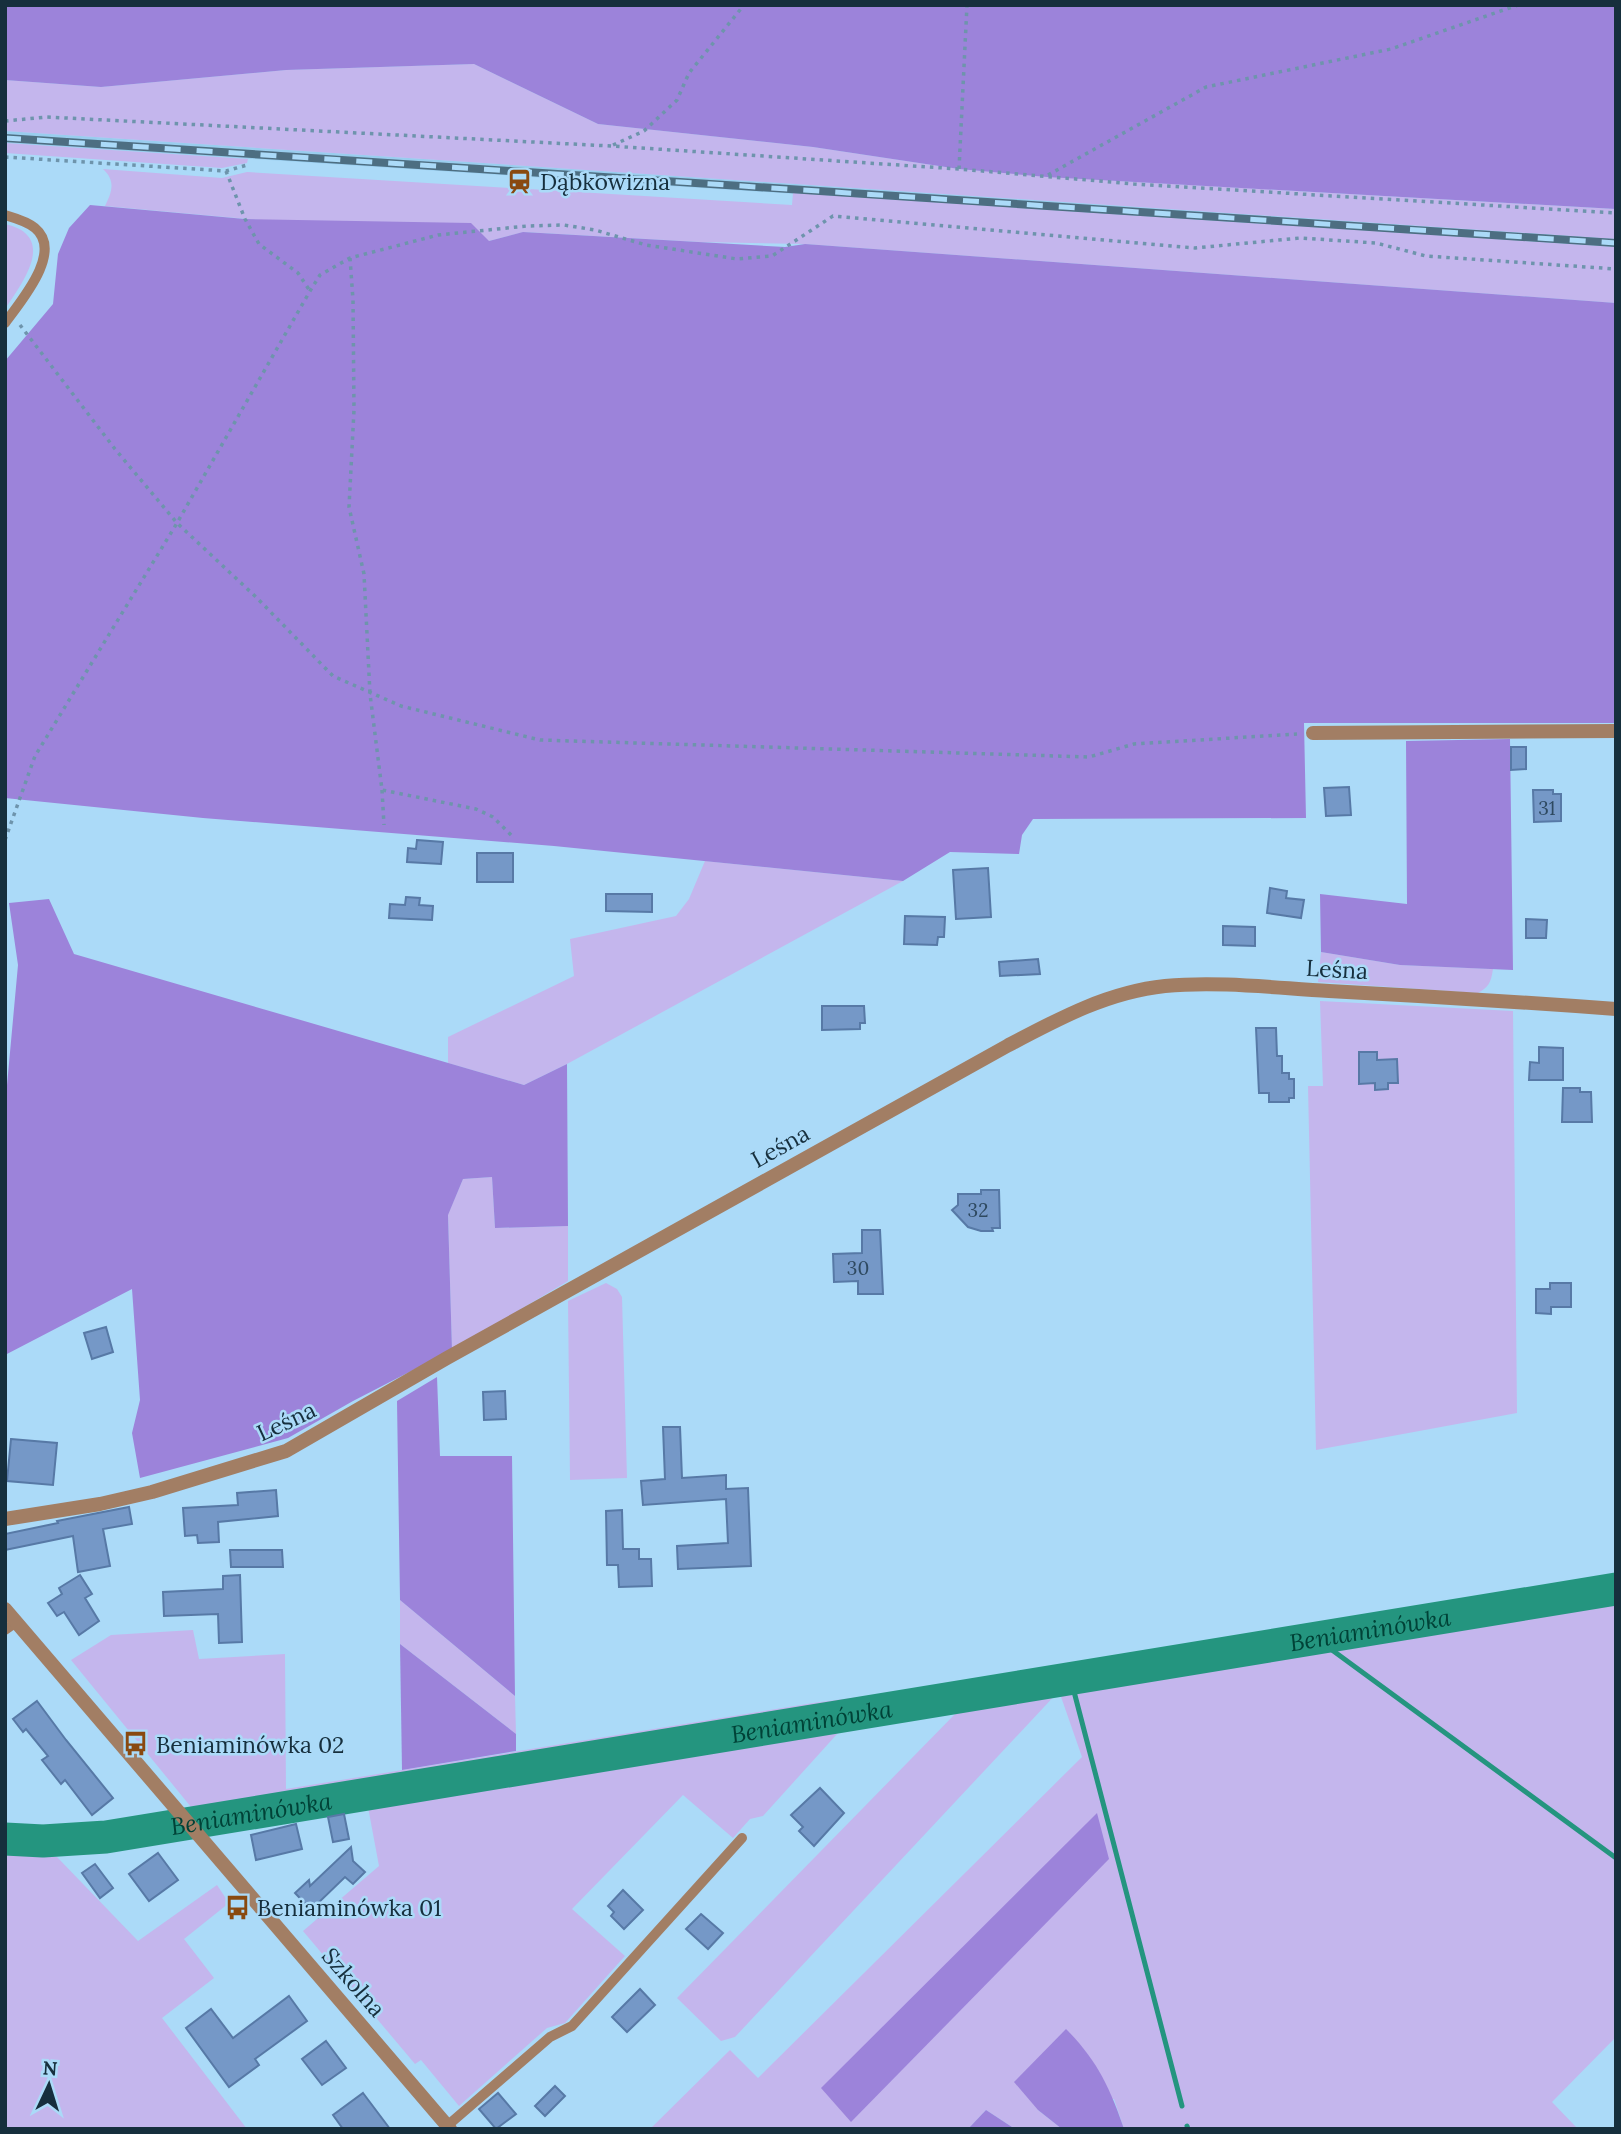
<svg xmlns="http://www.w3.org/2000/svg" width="1621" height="2134" font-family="Lora,serif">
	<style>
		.built { fill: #99cdee }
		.green { fill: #c4b6ed }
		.forest { fill: #9c83da }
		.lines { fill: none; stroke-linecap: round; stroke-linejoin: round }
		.stream { stroke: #24957f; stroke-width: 5 }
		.river { stroke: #24957f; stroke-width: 33 }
		.building { fill: #7598c7; stroke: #5779a6; stroke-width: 2 }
		.path { stroke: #6e94ac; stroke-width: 3.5; stroke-dasharray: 3.5 5; stroke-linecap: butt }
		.service { stroke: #a27e64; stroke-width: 10 }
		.minor { stroke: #a27e64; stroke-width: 14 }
		.rail-casing { stroke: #4d6e82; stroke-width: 8 }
		.rail { stroke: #abdaf8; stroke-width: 5; stroke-dasharray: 16; stroke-linecap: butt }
		.labels { text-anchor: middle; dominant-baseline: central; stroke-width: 5; stroke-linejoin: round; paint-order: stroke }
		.number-label { font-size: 19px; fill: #2e4960 }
		.poi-label { font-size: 23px; fill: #162f3d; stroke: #abdaf8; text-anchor: start }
		.street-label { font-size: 23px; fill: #162f3d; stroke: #abdaf8 }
		.water-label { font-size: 24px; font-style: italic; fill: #004237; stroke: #abdaf8 }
	</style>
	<rect width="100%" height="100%" fill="#abdaf8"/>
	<polygon class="built" points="5,131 1616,239 1616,247 5,143"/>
	<g class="green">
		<polygon points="474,64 598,124 813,147 959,169 1120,181 1616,209 1616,239 5,131 5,80 101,87 286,70"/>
		<polygon points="5,143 248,159 247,163 222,168 5,153"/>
		<path d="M103,169l119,9 25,-6 545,33 1,-12 823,54v56l-811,-59 -105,-2 -176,-10 -35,9 -384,-35c7,-14 11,-25 -2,-37z"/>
		<path d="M5,224c53,12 18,58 0,85z"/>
		<polygon points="705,861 903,881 567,1064 524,1085 448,1063 448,1037 574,976 570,939 676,916 689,899"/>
		<path d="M1321,952l79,13 93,4c-2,13 -4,18 -15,24l-160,-11z"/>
		<polygon points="1320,1001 1513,1011 1517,1413 1316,1450 1308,1086 1323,1086"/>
		<polygon points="492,1177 495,1228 568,1226 568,1281 452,1350 448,1214 463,1179"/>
		<polygon points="606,1283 617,1289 622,1297 627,1478 570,1480 568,1301"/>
		<polygon points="1616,1574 1616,2037 1552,2102 1578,2129 1124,2129 1114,2099 1038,2110 1062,2129 1015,2129 986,2110 968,2129 650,2129 730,2050 758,2078 1082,1757 1059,1691 735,2037 721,2041 677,1998 956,1713 838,1733 763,1816 750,1819 733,1838 683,1795 572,1909 625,1956 565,2023 547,2028 459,2106 421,2060 415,2064 303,1931 379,1866 368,1807 214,1831 195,1806 191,1807 71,1660 111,1635 193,1630 199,1659 285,1654 286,1789 813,1703 913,1690 1054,1667"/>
		<polygon points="400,1600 515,1696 516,1734 400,1644"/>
		<polygon points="5,1850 57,1857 138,1941 217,1885 229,1903 184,1939 214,1978 162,2018 247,2129 5,2129"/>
	</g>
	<g class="forest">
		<polygon points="7,5 1616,5 1616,209 1047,177 959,169 813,147 598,124 474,64 286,70 101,87 5,80"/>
		<polygon points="90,205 245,219 471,223 489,241 523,232 785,247 805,244 1616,303 1616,723 1304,723 1306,818 1033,819 1022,835 1019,854 950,852 903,881 554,846 203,818 5,798 5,361 53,304 58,254 69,228"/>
		<polygon points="1510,739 1513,970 1400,965 1321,952 1320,894 1407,904 1406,741"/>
		<polygon points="49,899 74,954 524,1085 567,1064 568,1226 495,1228 492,1177 463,1179 448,1215 452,1350 353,1401 288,1438 140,1478 132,1433 140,1400 132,1289 5,1355 5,1107 18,965 9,903"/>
		<polygon points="437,1377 440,1456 512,1456 515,1696 400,1600 397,1401"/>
		<polygon points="400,1644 516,1734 516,1751 402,1770"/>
		<polygon points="1097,1813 1109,1859 851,2122 821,2088"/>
		<path d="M1066,2029c31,31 44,59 58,100h-62l-24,-19 -24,-28z"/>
		<polygon points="986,2110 1015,2129 968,2129"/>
	</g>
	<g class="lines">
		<g class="stream">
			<polyline points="1317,1639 1616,1858"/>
			<polyline points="1071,1680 1182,2106"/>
			<polyline points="1187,2126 1188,2129"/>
		</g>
		<path class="river" id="s1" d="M5,1839l38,2 63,-4 1510,-248"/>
	</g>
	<g class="building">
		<polygon points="1511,747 1526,747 1526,769 1511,770"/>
		<polygon points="1349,787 1351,815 1326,816 1324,788"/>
		<polygon points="1533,790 1553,790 1553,794 1561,794 1561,821 1534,822"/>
		<polygon points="417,840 443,842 441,864 407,862 408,848 416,849"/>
		<rect x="477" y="853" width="36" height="29"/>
		<polygon points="988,868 991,917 956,919 953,870"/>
		<polygon points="1270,888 1287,891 1286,898 1304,900 1301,918 1267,913"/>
		<polygon points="606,894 652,894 652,912 606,911"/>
		<polygon points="406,897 420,898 419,905 433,906 432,920 389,918 390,904 405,905"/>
		<polygon points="905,916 945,917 944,937 938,937 937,945 904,944"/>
		<polygon points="1526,919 1547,920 1546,938 1526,938"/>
		<polygon points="1223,926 1255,927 1255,946 1223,945"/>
		<polygon points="1038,959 1040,974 1000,976 999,962"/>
		<polygon points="822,1006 864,1006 865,1023 860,1023 860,1029 822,1030"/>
		<polygon points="1256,1028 1276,1028 1277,1056 1282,1056 1282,1073 1289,1073 1289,1079 1294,1079 1294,1098 1289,1098 1289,1102 1269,1102 1269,1093 1259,1093"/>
		<polygon points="1539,1047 1563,1048 1563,1080 1529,1080 1530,1062 1539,1063"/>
		<polygon points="1359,1052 1377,1052 1377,1060 1397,1059 1398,1083 1388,1083 1388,1089 1375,1090 1375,1083 1359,1084"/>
		<polygon points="1563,1088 1580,1088 1580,1092 1591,1092 1592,1122 1562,1122"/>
		<polygon points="981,1190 999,1190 1000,1228 992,1228 993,1231 981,1231 968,1227 952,1210 958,1205 958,1194 981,1194"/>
		<polygon points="862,1230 880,1230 883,1294 858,1294 858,1281 834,1282 833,1254 862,1253"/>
		<polygon points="1550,1283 1571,1283 1571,1307 1551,1307 1551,1314 1536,1313 1536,1289 1550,1289"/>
		<polygon points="106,1327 113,1352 92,1359 84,1333"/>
		<polygon points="505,1391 506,1419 484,1420 483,1392"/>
		<polygon points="663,1427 680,1427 682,1478 726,1475 726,1489 748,1488 751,1566 678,1569 677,1546 728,1543 726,1499 643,1505 641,1481 665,1479"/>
		<polygon points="11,1439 57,1443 53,1485 7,1481"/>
		<polygon points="276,1490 278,1516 218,1522 219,1542 198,1543 197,1535 185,1536 183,1508 238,1505 237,1493"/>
		<polygon points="129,1507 132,1524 103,1529 110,1566 78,1572 73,1536 5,1550 5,1534 58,1523 57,1521"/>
		<polygon points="622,1510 623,1549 639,1549 639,1559 651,1559 652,1586 619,1587 618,1565 607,1565 606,1511"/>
		<polygon points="230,1550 282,1550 283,1567 231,1567"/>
		<polygon points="80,1575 92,1594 85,1598 99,1621 79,1635 64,1612 57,1616 48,1603 62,1594 59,1588"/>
		<polygon points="240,1575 242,1642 219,1643 218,1614 164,1616 163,1592 223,1589 223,1576"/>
		<polygon points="37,1701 66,1740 113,1798 92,1815 65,1780 61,1784 42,1760 48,1756 26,1729 23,1732 13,1719"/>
		<polygon points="820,1788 844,1813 814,1846 799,1831 803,1827 791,1815"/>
		<polygon points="344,1814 349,1839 333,1842 328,1817"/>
		<polygon points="296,1824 302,1849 256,1860 251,1835"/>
		<polygon points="351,1847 353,1861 365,1872 353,1884 345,1877 315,1906 317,1916 295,1893 309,1880 310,1886"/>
		<polygon points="158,1853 178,1880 149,1901 129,1874"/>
		<polygon points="95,1864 113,1888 100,1898 82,1873"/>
		<polygon points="623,1890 643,1910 624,1929 611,1916 614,1912 608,1906"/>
		<polygon points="701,1914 723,1933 708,1949 686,1929"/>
		<polygon points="640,1989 655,2005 627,2032 612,2017"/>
		<polygon points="289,1996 307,2021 255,2059 259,2065 229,2087 186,2028 211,2009 233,2038"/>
		<polygon points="326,2041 346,2068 322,2085 302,2059"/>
		<polygon points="555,2086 565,2096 545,2116 535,2106"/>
		<polygon points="363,2093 390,2129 343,2129 333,2115"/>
		<polygon points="498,2093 516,2114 496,2129 479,2109"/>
	</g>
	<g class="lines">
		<g class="path">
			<polyline points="5,121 47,117 611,146 959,169 1134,184 1616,213"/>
			<polyline points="613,145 644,131 677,100 689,73 744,5"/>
			<polyline points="5,157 226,171 247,165"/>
			<polyline points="959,169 967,5"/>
			<polyline points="226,171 245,219 259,244 298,273 310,291"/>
			<polyline points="1048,175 1206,87 1391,49 1518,5"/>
			<polyline points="350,258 353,300 354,410 349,507 364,574 370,694 382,790 476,809 493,817 512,836"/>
			<polyline points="20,325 115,449 177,523 256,597 333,676 401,706 540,740 1089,757 1134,744 1297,734"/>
			<polyline points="382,790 384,825"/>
			<polyline points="5,840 35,756 177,523 310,291 320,275 350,258 438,235 527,226 564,225 595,230 646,245 737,259 772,256 833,216 1195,248 1300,238 1376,243 1426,256 1616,269"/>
		</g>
		<g class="service">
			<path d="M5,215c10,3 22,6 30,13 29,24 -15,74 -30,95"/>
			<polyline points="5,1630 15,1623"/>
			<polyline points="447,2126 550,2037 572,2026 742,1838"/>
		</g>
		<g class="minor">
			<polyline points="1313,733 1616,731"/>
			<path d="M5,1519l95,-15 52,-12 134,-41 161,-93 560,-312c49,-26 100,-54 158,-60 54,-5 110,2 164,5 96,5 191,11 287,18"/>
			<polyline points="5,1609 450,2129"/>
		</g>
		<defs>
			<polyline id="rail" points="5,138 1616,243"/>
		</defs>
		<use href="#rail" class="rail-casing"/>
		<use href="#rail" class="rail"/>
	</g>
	<defs>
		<symbol id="station-bare" viewBox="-9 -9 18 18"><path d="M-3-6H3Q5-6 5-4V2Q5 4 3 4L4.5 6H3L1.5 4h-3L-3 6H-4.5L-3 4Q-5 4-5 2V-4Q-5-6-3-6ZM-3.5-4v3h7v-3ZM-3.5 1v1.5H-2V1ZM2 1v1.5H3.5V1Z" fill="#894910" stroke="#abdaf8" stroke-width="2.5" paint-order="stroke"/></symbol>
		<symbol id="bus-bare" viewBox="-9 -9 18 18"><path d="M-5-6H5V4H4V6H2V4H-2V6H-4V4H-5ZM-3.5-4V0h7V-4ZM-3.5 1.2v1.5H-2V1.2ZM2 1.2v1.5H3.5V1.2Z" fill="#894910" stroke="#abdaf8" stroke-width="2.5" paint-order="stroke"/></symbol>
	</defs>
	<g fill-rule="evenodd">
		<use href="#station-bare" x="502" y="164" width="35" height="35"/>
		<use href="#bus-bare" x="118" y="1726" width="35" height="35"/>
		<use href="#bus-bare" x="220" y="1890" width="35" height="35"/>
	</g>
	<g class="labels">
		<g class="number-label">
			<text x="1547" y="808">31</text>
			<text x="978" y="1210">32</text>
			<text x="858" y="1268">30</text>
		</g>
		<g class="poi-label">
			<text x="540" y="181">Dąbkowizna</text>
			<text x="156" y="1744">Beniaminówka 02</text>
			<text x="257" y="1907">Beniaminówka 01</text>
		</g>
		<g class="street-label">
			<text transform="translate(1337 969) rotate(3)">Leśna</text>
			<text transform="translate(780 1146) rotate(-29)">Leśna</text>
			<text transform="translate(286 1421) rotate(-25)">Leśna</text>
			<text transform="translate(354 1982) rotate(49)">Szkolna</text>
		</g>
		<g class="water-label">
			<text stroke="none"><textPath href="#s1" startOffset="1382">Beniaminówka</textPath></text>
			<text stroke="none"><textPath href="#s1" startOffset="816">Beniaminówka</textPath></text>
			<text stroke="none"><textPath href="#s1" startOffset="248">Beniaminówka</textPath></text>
		</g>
	</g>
	<rect width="1621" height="2134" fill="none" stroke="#162f3d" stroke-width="14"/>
	<g transform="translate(49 2085) rotate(4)" stroke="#abdaf8" stroke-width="5" paint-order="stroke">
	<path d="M0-5L12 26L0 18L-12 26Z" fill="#162f3d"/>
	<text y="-10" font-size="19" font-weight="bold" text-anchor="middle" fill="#162f3d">N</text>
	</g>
</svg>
